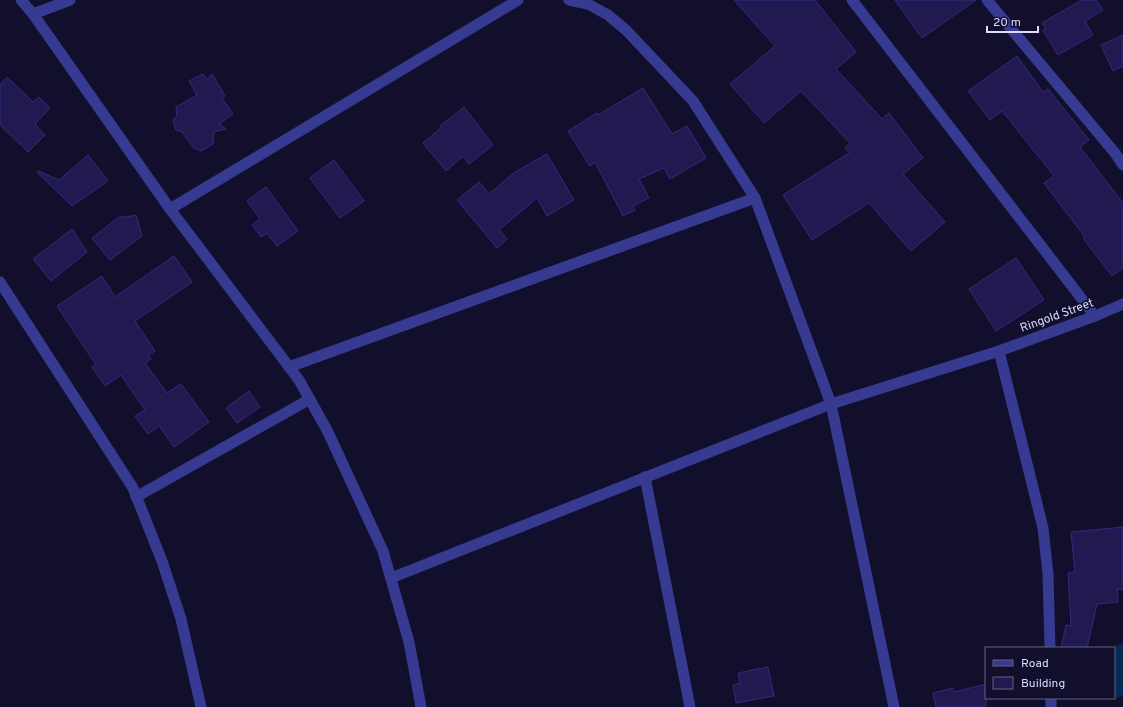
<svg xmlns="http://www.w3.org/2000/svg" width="1123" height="707" font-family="Overpass,sans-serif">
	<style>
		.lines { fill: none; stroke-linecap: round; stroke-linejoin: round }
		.river { stroke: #082953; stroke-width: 30 }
		.building { fill: #201a50; stroke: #342a7d }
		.minor { stroke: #363a90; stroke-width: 11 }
		.labels { text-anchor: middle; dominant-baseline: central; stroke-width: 3.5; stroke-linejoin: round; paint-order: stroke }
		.street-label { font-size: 12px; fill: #dcdbff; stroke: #120f2d }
	</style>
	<rect width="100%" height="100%" fill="#120f2d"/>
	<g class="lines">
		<polyline class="river" points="1114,683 1123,659"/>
	</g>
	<g class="building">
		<polygon points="734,0 815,0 856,52 836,69 882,119 889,113 923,158 903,174 945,222 911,251 869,203 812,240 783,195 849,153 845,147 850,143 801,91 764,123 730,84 775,46"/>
		<polygon points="895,0 976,0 922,38"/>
		<polygon points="1082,0 1096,0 1103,10 1085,21 1093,35 1058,55 1043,30 1046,28 1042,23"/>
		<polygon points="1123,35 1123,66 1113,71 1101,45"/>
		<polygon points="1017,56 1043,92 1048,89 1089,140 1080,147 1123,203 1123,268 1112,276 1083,238 1085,237 1044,183 1054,176 1002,111 990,120 968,91"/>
		<polygon points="203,74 208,79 212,74 225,96 222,98 233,114 219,124 226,129 214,132 213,144 201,151 194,148 182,132 176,130 173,120 177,116 176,107 197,95 189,81"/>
		<polygon points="7,77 33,102 39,97 50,108 35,124 45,135 28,152 0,125 0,85"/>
		<polygon points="643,88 672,134 687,126 706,158 670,179 664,168 639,179 649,198 633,206 635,210 623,216 595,162 590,166 568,131 597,113 598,115"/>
		<polygon points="464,107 493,145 469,164 463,156 446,171 423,143 441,128 440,126"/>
		<polygon points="547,154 574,200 547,216 537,198 499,230 507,239 497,248 457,200 479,182 489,194 515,172"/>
		<polygon points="88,155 108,181 72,206 37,172 38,171 59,180"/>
		<polygon points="334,160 364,201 340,218 310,178"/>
		<polygon points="266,187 298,231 277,246 267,233 261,237 252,225 260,219 247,201"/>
		<polygon points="136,215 142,236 110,260 92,238 119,217 126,217"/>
		<polygon points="72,229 87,252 51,281 33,259"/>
		<polygon points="174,256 192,282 135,321 155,351 148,355 151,359 145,363 167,393 181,384 209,422 174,447 159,426 148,434 135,416 145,410 121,375 105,386 92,367 96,365 57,306 102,276 115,297"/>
		<polygon points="1016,258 1044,300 996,331 969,289"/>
		<polygon points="249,391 260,407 237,423 226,408"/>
		<polygon points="1123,527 1123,590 1117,589 1118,602 1097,604 1087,648 1061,648 1066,625 1071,626 1068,573 1075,572 1071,532"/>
		<polygon points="768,667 774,696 736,703 733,685 740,683 738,673"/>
		<polygon points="986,684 986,707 936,707 933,693 953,688 954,692"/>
	</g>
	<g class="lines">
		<g class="minor">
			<polyline points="21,0 33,14 170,209 299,380 328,432 383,551 409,642 421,707"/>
			<polyline points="569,0 588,4 608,15 626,30 693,101 755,198 831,404 894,707"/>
			<polyline points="852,0 1095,316"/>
			<polyline points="987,0 1115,153 1123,165"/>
			<polyline points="33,14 70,0"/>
			<polyline points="170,209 518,0"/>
			<polyline points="0,282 133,488 162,561 181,619 201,707"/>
			<polyline points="999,351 1043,528 1048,574 1050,648"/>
			<polyline points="289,367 755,198"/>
			<polyline points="645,477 690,707"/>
			<polyline points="136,497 310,399"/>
			<polyline points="391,578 831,404 999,351 1095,316 1123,304"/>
			<polyline points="1051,698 1051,707"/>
		</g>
	</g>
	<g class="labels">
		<g class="street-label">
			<text transform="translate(1057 316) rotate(-20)">Ringold Street</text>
		</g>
	</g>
	<rect x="985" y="647" width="130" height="52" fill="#120f2d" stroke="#636181"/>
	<rect x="993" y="660" width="20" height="6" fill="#363a90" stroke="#636181"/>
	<text x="1021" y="667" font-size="12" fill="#dcdbff">Road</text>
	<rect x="993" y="677" width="20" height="12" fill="#201a50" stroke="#636181"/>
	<text x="1021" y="687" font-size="12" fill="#dcdbff">Building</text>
	<path d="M987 26v6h51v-6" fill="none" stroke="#dcdbff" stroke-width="2"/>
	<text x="993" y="26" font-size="12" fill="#dcdbff" stroke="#120f2d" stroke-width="3" paint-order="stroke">20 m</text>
</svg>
